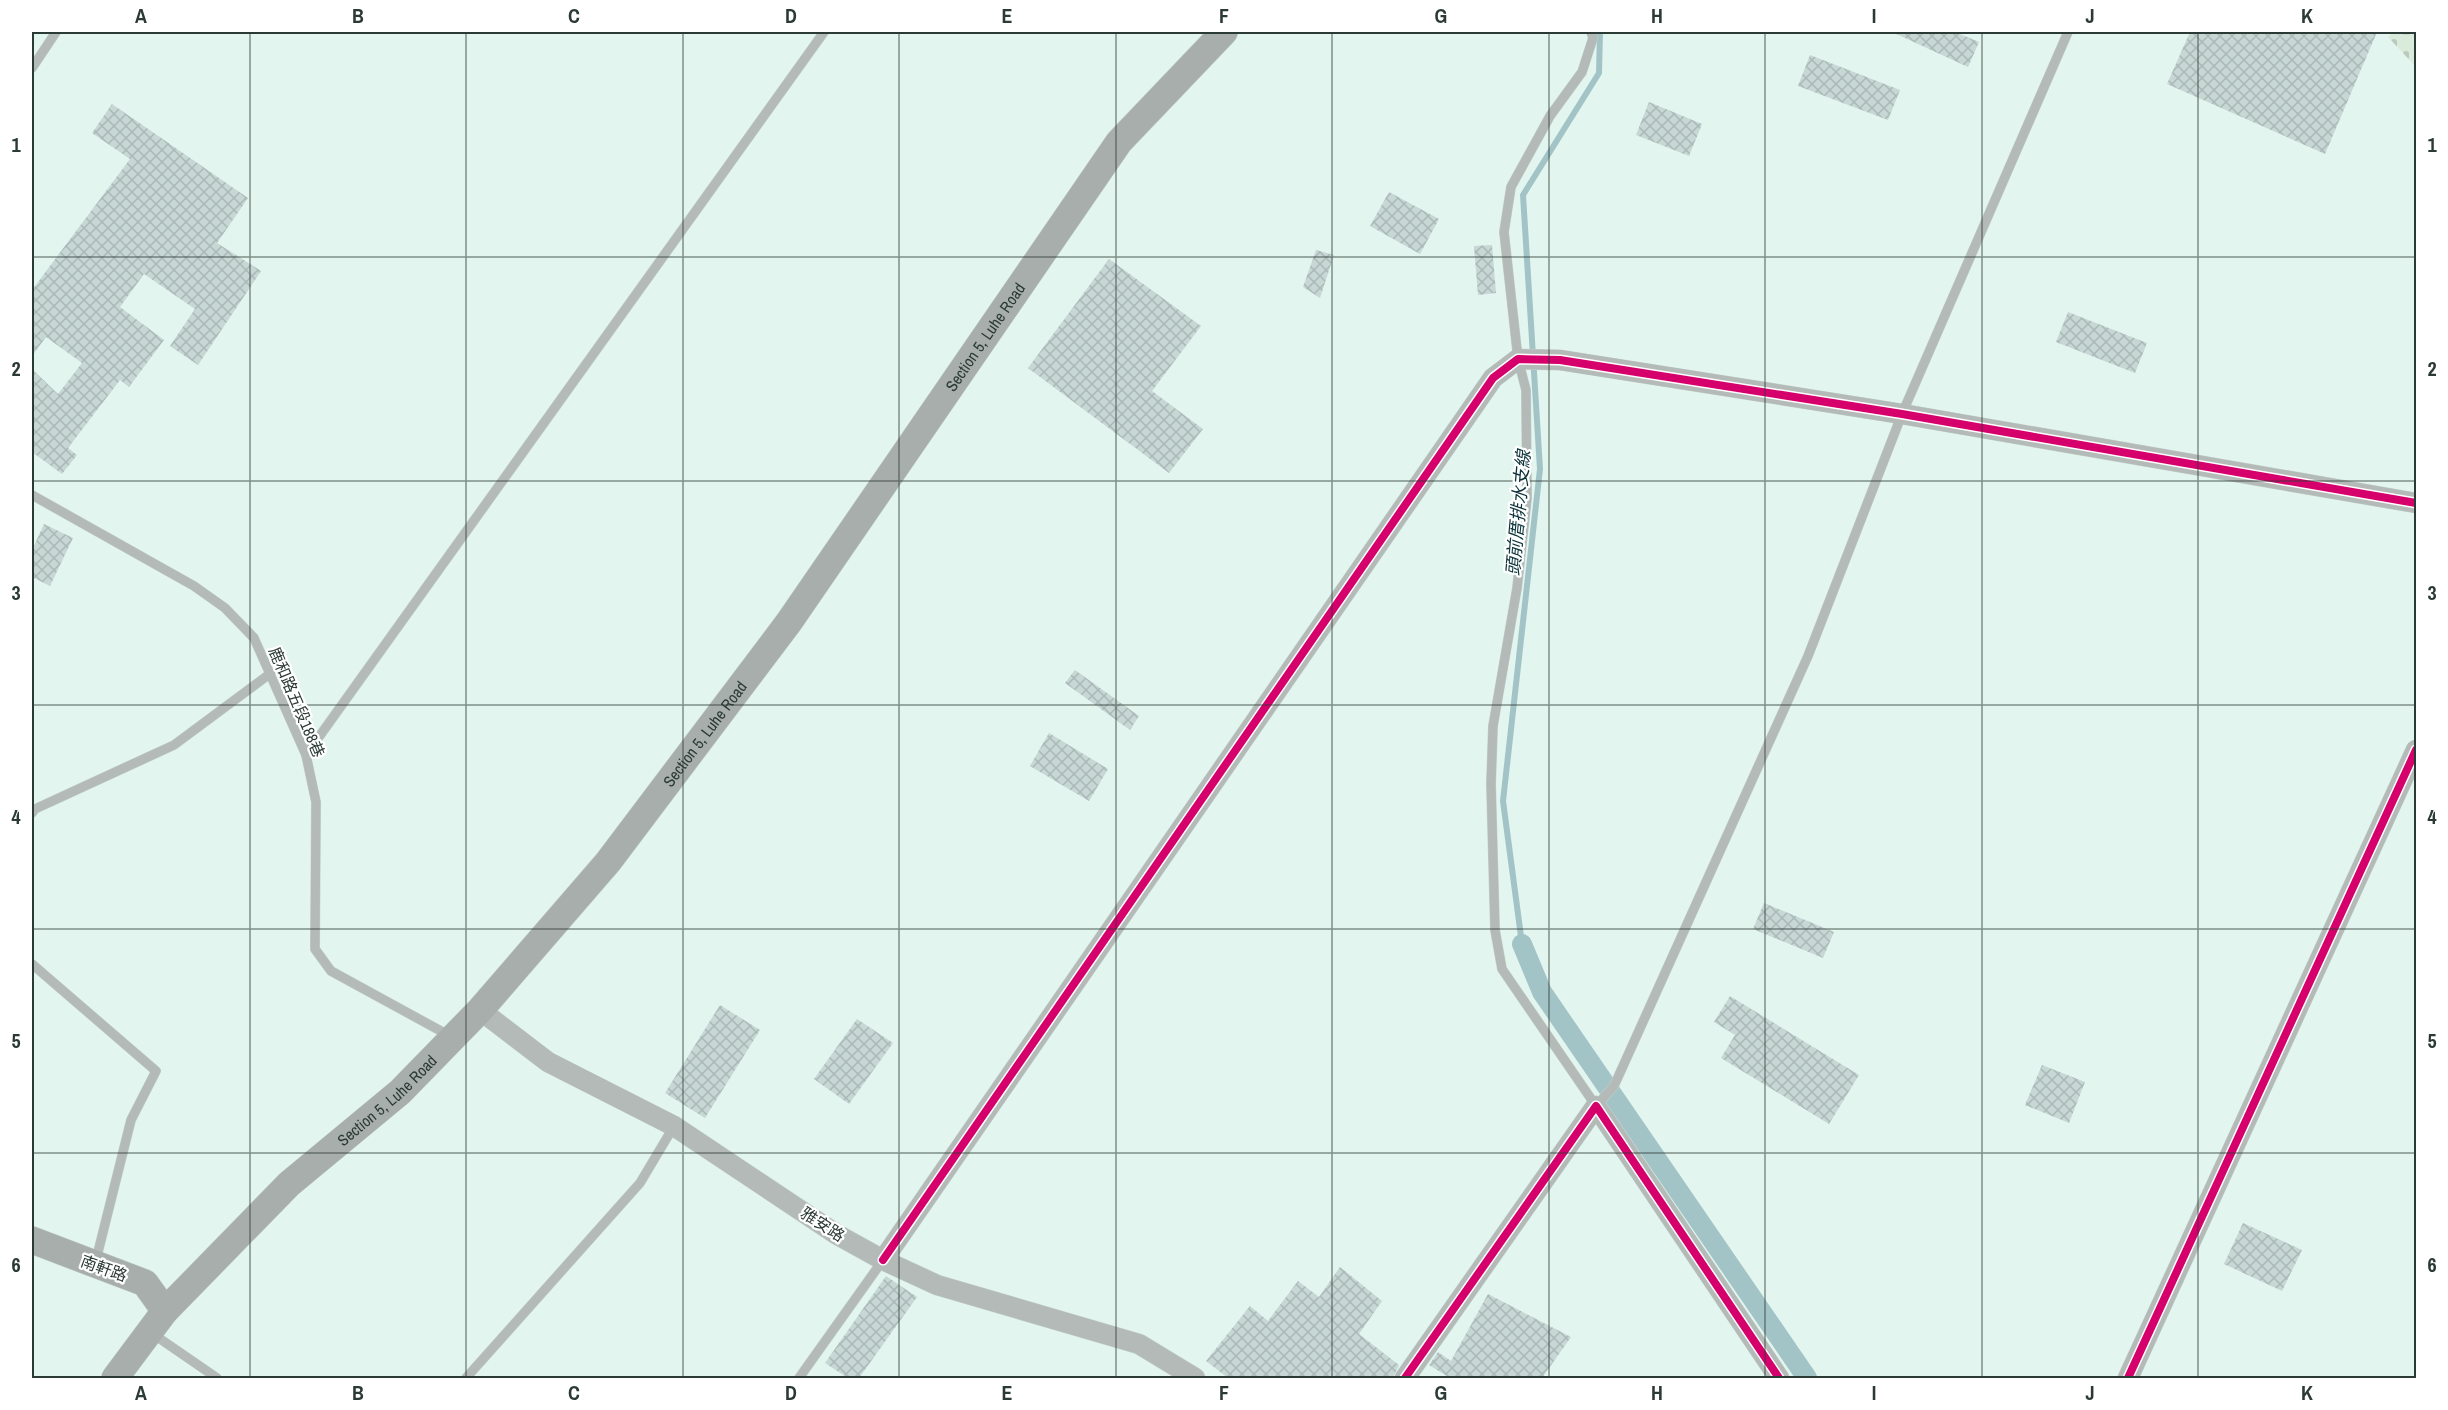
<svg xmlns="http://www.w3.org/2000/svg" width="2448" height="1410" font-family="'Archivo Narrow','Noto Sans TC',sans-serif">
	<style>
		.cemetery { fill: url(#cemetery-stones) }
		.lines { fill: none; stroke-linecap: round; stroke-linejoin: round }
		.stream { stroke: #a3c4c7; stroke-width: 6 }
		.canal { stroke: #a3c4c7; stroke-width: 20 }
		.building { fill: url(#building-cross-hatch) }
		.lane-casing { stroke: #c4d2cd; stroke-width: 10 }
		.street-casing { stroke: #c4d2cd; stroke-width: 21 }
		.secondary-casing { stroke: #c4d2cd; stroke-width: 28 }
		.lane { stroke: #b4bab7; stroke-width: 9 }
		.street { stroke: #b4bab7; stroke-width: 20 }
		.secondary { stroke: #a8aeab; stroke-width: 27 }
		.cycleway-casing { stroke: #fff; stroke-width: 11 }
		.cycleway { stroke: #d6006c; stroke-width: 8 }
		.grid { fill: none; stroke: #2c3a35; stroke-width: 1.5; stroke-opacity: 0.55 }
		.labels { text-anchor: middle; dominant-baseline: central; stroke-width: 4.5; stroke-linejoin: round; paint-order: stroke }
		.street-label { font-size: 16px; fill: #2c3a35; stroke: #fff }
		.water-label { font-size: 18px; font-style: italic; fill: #0c343a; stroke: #fff }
		.neatline { fill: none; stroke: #2c3a35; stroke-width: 2 }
		.grid-label { font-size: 20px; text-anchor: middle; font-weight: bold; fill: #2c3a35 }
	</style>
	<defs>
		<pattern id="cemetery-stones" width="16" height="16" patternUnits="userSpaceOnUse" patternTransform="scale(1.5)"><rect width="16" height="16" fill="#d9ebdb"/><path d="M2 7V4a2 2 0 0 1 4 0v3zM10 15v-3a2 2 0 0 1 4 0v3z" fill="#bacabd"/></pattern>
		<pattern id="building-cross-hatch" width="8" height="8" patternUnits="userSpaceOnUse" patternTransform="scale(1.5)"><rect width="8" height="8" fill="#c6d7d4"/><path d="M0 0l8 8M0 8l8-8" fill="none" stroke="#aab9b7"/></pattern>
	</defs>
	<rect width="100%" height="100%" fill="#e3f5ef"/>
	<polygon class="cemetery" points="2394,32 2416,32 2416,67 2388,37"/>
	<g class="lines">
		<polyline class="stream" points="1522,944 1503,801 1540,469 1523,195 1599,73 1600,32"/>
		<polyline class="canal" points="1522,944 1542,992 1807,1378"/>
	</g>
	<g class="building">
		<polygon points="1892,32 1955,32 1979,42 1968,67"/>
		<polygon points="2190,32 2377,32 2325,154 2167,84"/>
		<polygon points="1810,55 1900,90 1888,120 1798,86"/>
		<polygon points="1649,102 1702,124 1689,156 1636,135"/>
		<polygon points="112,104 248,198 217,243 261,271 198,365 170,346 195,309 144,274 120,307 164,340 129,387 120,380 68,448 77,455 62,474 32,452 32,369 58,394 82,363 46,337 32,356 32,290 130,159 92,133"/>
		<polygon points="1389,192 1439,219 1420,254 1370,226"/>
		<polygon points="1492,245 1496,293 1478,295 1474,246"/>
		<polygon points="1316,250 1334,255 1320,298 1303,287"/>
		<polygon points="1109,259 1201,326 1152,391 1203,429 1169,473 1028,368"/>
		<polygon points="2068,312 2147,343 2135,373 2056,342"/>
		<polygon points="44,524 73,538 50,586 32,577 32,550"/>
		<polygon points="1075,670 1139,716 1130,730 1065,683"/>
		<polygon points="1049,733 1108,769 1089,801 1030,766"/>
		<polygon points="1764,903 1834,932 1823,958 1753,929"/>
		<polygon points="1730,996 1859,1075 1829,1124 1721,1058 1735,1035 1714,1022"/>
		<polygon points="720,1005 760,1030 705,1118 665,1093"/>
		<polygon points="857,1019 893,1043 849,1104 814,1079"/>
		<polygon points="2042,1065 2085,1082 2069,1123 2025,1105"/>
		<polygon points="2243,1223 2302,1250 2282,1291 2224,1264"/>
		<polygon points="1340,1267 1382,1301 1359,1334 1399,1365 1393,1378 1228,1378 1206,1361 1250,1306 1268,1321 1298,1281 1319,1297"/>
		<polygon points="886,1276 917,1297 859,1378 848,1378 825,1363"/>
		<polygon points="1488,1294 1571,1337 1542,1378 1450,1378 1429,1365 1438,1352 1451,1361"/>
	</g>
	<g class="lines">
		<defs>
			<g id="lane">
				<polyline points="1591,32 1593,38 1582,72 1550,116 1511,187 1504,232 1518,359 1526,390 1527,498 1517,588 1493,726 1491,784 1495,930 1502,969 1596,1106 1614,1086 1808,656 1902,414 2068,32"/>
				<polyline points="32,68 56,32"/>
				<polyline points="32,495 194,586 225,608 254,638 306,755 316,802 315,949 331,971 450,1036"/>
				<polyline points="306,755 824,32"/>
				<polyline points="32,813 35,809 174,745 271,673"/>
				<polyline points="32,964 156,1071 131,1120 96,1260"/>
				<polyline points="153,1334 217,1378"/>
				<polyline points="466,1378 640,1183 674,1126"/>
				<polyline points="799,1378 883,1260"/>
			</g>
			<g id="street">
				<polyline points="480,1010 548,1062 674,1126 836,1234 883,1260 937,1285 1139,1344 1195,1378"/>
				<polyline points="883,1260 1493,378 1518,359 1560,360 1902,414 2416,503"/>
				<polyline points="1405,1378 1596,1106 1779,1378"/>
				<polyline points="2128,1378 2416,750"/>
			</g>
			<g id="secondary">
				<polyline points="32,1240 145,1283 165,1311"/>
				<path id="s1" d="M115,1378l50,-67 124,-127 111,-92 80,-82 128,-148 181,-240 330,-480 105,-110"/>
			</g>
		</defs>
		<use href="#lane" class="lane-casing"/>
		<use href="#street" class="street-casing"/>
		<use href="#secondary" class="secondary-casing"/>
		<use href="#lane" class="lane"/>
		<use href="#street" class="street"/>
		<use href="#secondary" class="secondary"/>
		<defs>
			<g id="cycleway">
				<polyline points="883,1260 1493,378 1518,359 1560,360 1902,414 2416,503"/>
				<polyline points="1405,1378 1596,1106 1779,1378"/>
				<polyline points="2128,1378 2416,750"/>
			</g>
		</defs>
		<use href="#cycleway" class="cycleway-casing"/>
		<use href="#cycleway" class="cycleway"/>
	</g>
	<path class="grid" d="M250,32v1346M466,32v1346M683,32v1346M899,32v1346M1116,32v1346M1332,32v1346M1549,32v1346M1765,32v1346M1982,32v1346M2198,32v1346M32,257h2384M32,481h2384M32,705h2384M32,929h2384M32,1153h2384"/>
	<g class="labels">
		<g class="street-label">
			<text stroke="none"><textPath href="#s1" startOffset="1362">Section 5, Luhe Road</textPath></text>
			<text transform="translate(297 702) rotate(67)">鹿和路五段188巷</text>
			<text stroke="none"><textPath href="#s1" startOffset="876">Section 5, Luhe Road</textPath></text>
			<text stroke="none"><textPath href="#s1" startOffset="390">Section 5, Luhe Road</textPath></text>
			<text transform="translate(823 1224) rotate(33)">雅安路</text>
			<text transform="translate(104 1268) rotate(20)">南軒路</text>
		</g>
		<g class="water-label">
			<text transform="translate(1518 513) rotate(-85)">頭前厝排水支線</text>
		</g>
	</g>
	<rect width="2448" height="1410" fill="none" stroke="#ffffff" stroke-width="66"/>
	<rect x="33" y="33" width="2382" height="1344" class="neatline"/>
	<g class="grid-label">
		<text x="141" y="23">A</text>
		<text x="358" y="23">B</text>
		<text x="574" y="23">C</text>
		<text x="791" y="23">D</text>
		<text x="1007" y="23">E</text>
		<text x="1224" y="23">F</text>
		<text x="1441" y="23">G</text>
		<text x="1657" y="23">H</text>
		<text x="1874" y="23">I</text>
		<text x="2090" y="23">J</text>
		<text x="2307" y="23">K</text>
		<text x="16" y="152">1</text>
		<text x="2432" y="152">1</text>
		<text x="16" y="376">2</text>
		<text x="2432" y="376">2</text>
		<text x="16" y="600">3</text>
		<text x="2432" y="600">3</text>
		<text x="16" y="824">4</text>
		<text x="2432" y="824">4</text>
		<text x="16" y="1048">5</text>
		<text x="2432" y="1048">5</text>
		<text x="16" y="1272">6</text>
		<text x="2432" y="1272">6</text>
		<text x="141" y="1400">A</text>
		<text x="358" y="1400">B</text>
		<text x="574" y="1400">C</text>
		<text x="791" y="1400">D</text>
		<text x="1007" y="1400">E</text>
		<text x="1224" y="1400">F</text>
		<text x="1441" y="1400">G</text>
		<text x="1657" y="1400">H</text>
		<text x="1874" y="1400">I</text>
		<text x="2090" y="1400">J</text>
		<text x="2307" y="1400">K</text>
	</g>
</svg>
